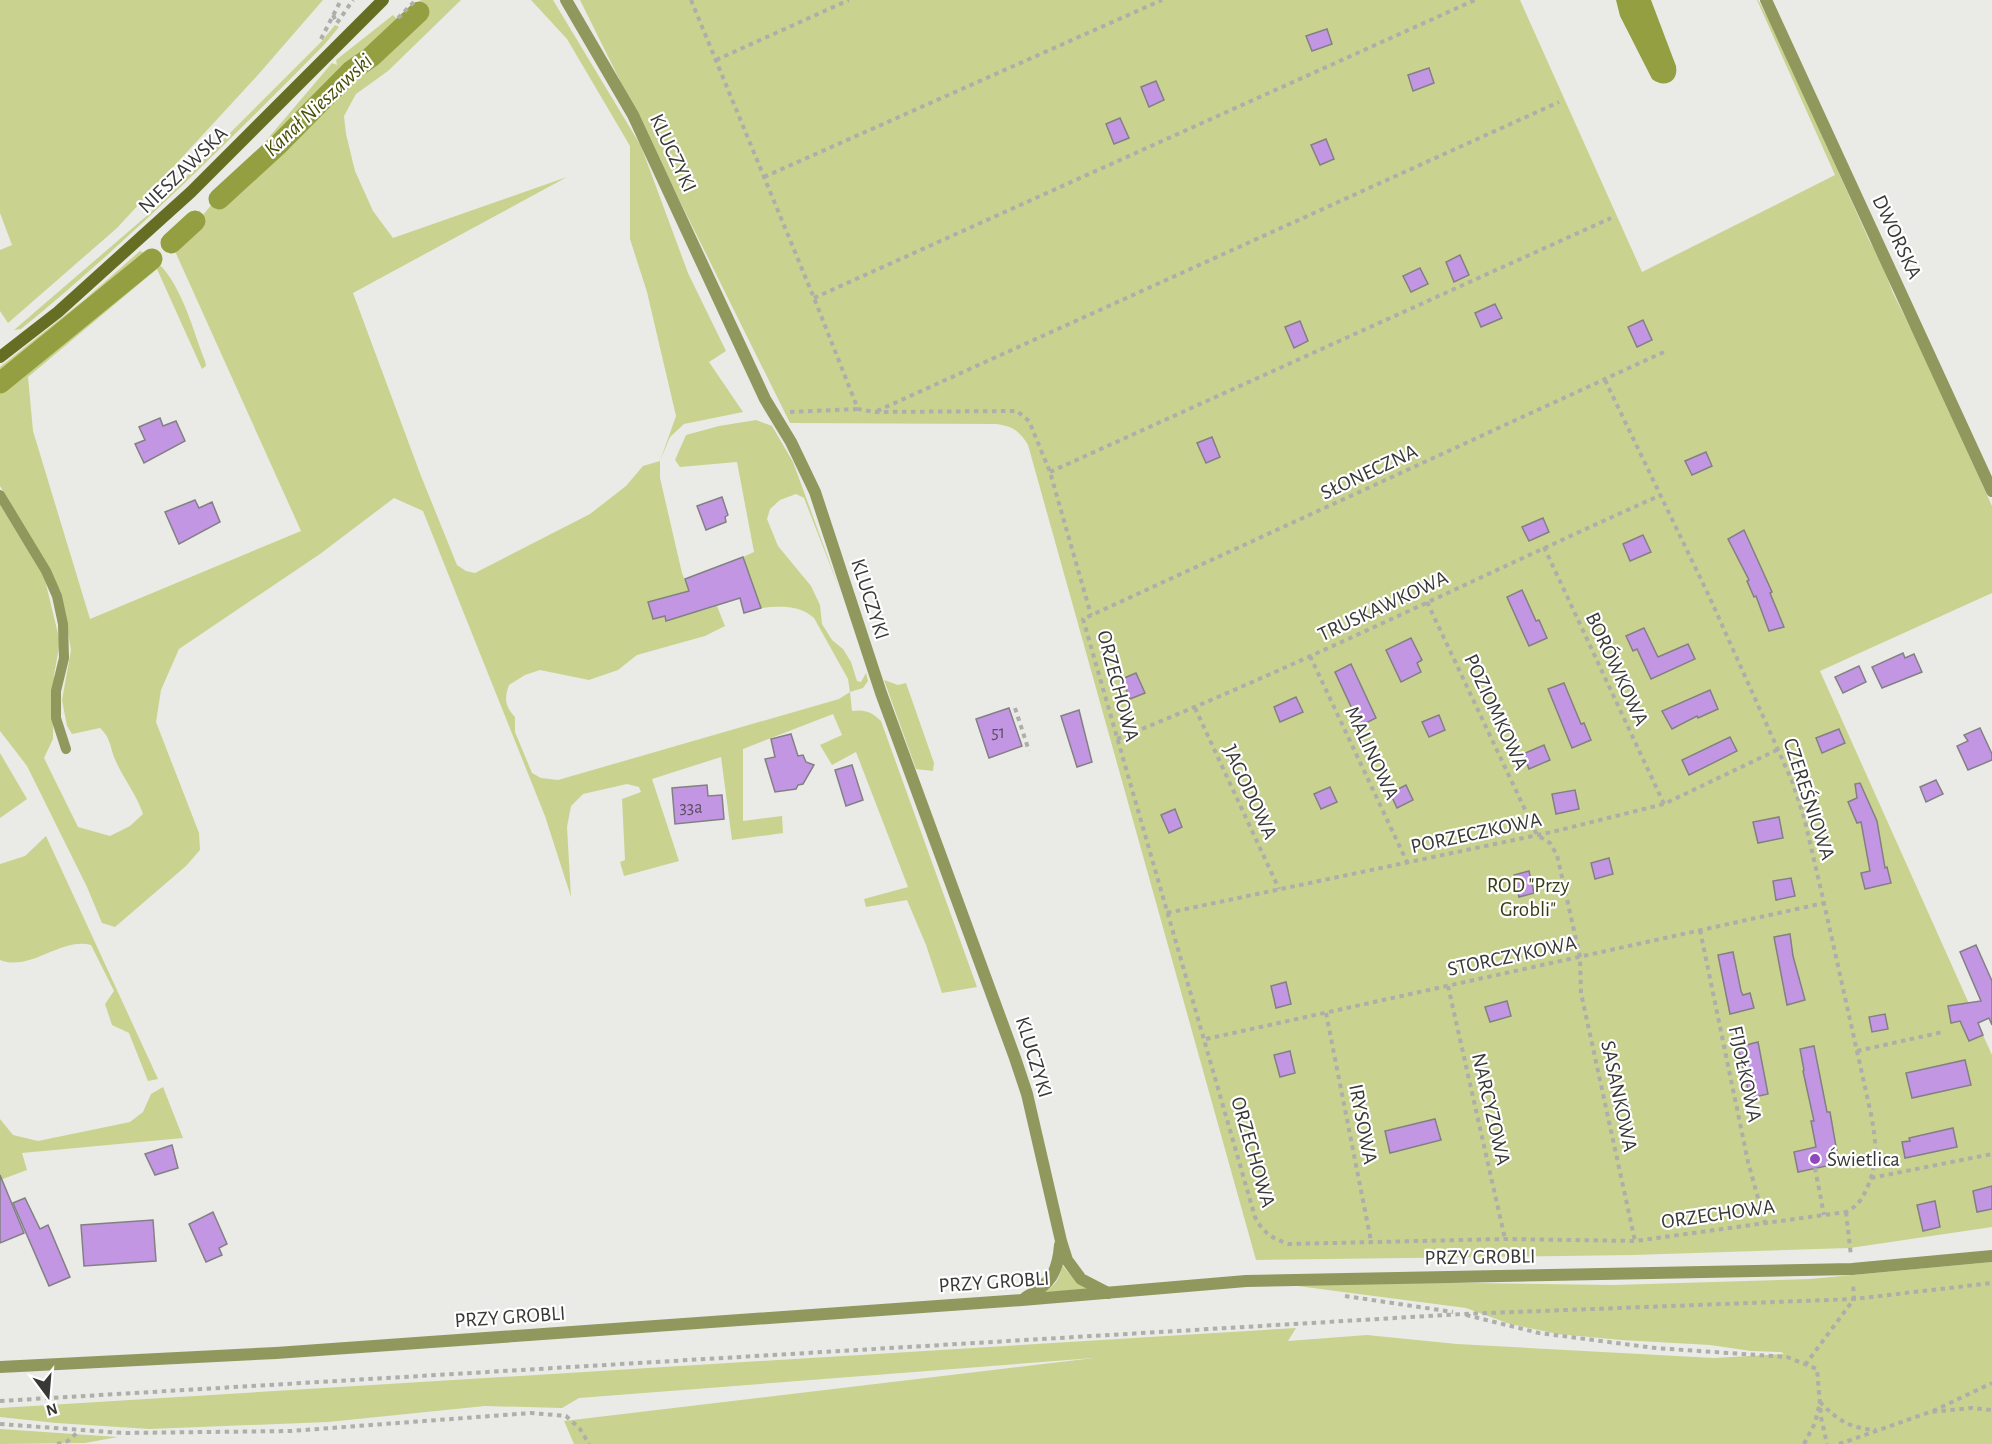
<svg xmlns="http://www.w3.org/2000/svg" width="1992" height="1444" font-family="'Alegreya Sans',sans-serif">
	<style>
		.green { fill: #c9d38f }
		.water { fill: #949f41 }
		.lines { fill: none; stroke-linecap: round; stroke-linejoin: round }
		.canal { stroke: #949f41; stroke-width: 21 }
		.building { fill: #c396e4; stroke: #828083; stroke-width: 1.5 }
		.path { stroke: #aeaeab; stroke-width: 4; stroke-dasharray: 4.5 4.5; stroke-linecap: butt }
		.lane { stroke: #90985e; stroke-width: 10 }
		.street { stroke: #90985e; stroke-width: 12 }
		.secondary { stroke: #666e24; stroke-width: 12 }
		.poi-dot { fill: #8f49bc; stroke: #fff; stroke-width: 2 }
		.labels { text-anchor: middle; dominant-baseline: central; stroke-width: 4.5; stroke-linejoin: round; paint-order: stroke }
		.number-label { font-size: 18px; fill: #5b5062 }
		.street-label { font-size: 21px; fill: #383837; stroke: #fff }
		.park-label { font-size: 21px; fill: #373c14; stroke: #fff }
		.poi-label { font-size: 21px; fill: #383837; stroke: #fff; text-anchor: start }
		.water-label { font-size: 22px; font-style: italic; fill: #484f05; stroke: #fff }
	</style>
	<rect width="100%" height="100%" fill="#eaebe7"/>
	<g class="green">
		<polygon points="0,0 323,0 257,76 117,228 8,323 0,311 0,250 12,245 0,213"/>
		<path d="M421,0h40l-73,71 -32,23 -12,22 2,18 9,37 18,40 20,27 174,-61 -214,116 68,183 36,89 9,6 9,2 115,-59 36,-28 17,-20 17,-5 16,-45 -29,-124 -17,-53v-93l-63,-107 -36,-39h22l88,146 47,127 38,78 -17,11 34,50 -59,12 -14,13 -10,24v17l22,95 15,39 20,-6 8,20 -20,10 -68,19 -19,15 -29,10 -49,-10 -15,5 -16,10c-5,14 -4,21 6,32v15l17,41 9,5 17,2 281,-81 11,-7 -2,-13 -34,-61c-14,-13 -34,-12 -53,-10l-18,-51 11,-5 -17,-90 -57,5 -5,-7 11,-25 33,-9 37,-6 16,6 21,36 48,131 -37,-95 -8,-4 -16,6 -10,9 -3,10 11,27 33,40 9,19 2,19 10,16 11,9 8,13 6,19 4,1 5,-9 2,8 -5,7 -13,4 2,19c13,-2 20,1 29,10l96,266 -35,6 -16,-48 -19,-45 -41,7 -2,-8 44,-12 -52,-135 -24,13 -12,-20 22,-10 -9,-21 -90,35v72l39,-5 1,17 -51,7 -11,-83 -69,22 27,82 -55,15 -4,-14 5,-2 -3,-61 19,-7 -2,-5 -12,-3 -44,10 -12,12 -4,21 4,70 -26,-81 -122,-305 -29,-13 -74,56 -141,95 -18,41 -5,32 43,111 1,17 -14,16 -71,61 -13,-4 -15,-36 -60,-121 -27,-35v-226l44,71 16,66 -6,33 -1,64 -9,19 34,69 32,9 20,-10 13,-12c-7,-21 -21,-37 -29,-57 -4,-11 -4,-20 -14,-29l-28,6 -5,-8 -5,-26 9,-50 -10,-58 -61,-106v-119l84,-67 56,-49c38,15 51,75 65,110l1,5 -4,3 -45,-100 -129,108 5,54 57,188 211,-88 -127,-282 158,-186 5,2 -1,-5 57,-45 6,6z"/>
		<path d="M580,0h940l122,272 193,-97 -78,-175h1l18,33 93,207 11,19 13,34 33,66 66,147v87l-172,78 172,384v172l-142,21 -217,7 -377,5 -228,-815c-8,-14 -16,-19 -32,-21l-206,-1z"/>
		<path d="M335,25l4,2 -15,18c-97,98 -195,196 -303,284l-7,1 136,-117 171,-171z"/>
		<polygon points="884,680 898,685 906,683 934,763 933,771 916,769"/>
		<polygon points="0,753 27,799 0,818"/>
		<path d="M46,836l112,243 -10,2 -19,-48 -17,-8 -7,-21 9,-13 -23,-46c-30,-8 -60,27 -91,15v-96l25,-8z"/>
		<polygon points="163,1087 183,1138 22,1153 27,1170 0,1180 0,1119 13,1135 38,1141 130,1122 143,1112 151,1094"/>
		<polygon points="1992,1262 1992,1444 574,1444 564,1421 1094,1358 579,1398 562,1408 485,1406 328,1422 150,1429 56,1423 0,1417 0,1408 1296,1328 1288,1341 1367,1335 1457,1344 1714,1358 1784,1354 1781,1352 1751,1351 1710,1345 1621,1340 1558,1334 1510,1324 1466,1308 1282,1284 1321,1281 1613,1285 1810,1279"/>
		<path d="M1062,1265l11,13 18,11 -50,4c13,-6 19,-13 21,-28z"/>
		<polygon points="0,1429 118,1437 85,1443 0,1444"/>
	</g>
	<path class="water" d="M1616,0h35l25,66c3,17 -13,22 -24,13l-32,-63z"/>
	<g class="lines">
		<g class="canal">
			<polyline points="219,199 279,144 351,71 371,57 419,12"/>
			<polyline points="171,243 195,221"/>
			<polyline points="0,383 152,259"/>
		</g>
	</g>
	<g class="building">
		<polygon points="1327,29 1332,44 1312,51 1306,36"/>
		<polygon points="1429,68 1434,83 1413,91 1408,75"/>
		<polygon points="1156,81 1164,100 1149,107 1141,87"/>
		<polygon points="1120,118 1129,138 1114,144 1106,124"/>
		<polygon points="1326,139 1334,159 1320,165 1311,145"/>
		<polygon points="1460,255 1469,275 1454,282 1446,262"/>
		<polygon points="1420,268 1428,284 1411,292 1403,276"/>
		<polygon points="1495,304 1502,318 1481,327 1475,313"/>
		<polygon points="1643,320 1652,340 1637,347 1628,327"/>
		<polygon points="1300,321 1308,341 1294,348 1285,327"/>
		<polygon points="160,418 163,426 176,421 185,441 144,463 135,444 145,440 139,427"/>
		<polygon points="1212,437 1220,457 1206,463 1197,443"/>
		<polygon points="1706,452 1712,466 1692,475 1685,461"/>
		<polygon points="722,497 728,515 725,517 726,522 706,530 697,506"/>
		<polygon points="195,500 199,508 212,502 220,522 179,544 165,512"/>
		<polygon points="1543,518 1549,532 1529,541 1522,527"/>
		<polygon points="1744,530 1772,592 1770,593 1784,627 1769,631 1756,596 1754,597 1747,581 1749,580 1728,539"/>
		<polygon points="1643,535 1651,552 1630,561 1623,544"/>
		<polygon points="743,557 761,608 744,613 740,598 666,621 665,616 653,619 648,602 689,591 685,579"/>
		<polygon points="1522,590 1536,621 1539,620 1547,638 1529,646 1507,597"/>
		<polygon points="1644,628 1658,657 1688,644 1695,659 1651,679 1637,649 1633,651 1626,636"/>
		<polygon points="1411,638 1422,660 1417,663 1421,672 1401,682 1386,650"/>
		<polygon points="1903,653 1905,658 1914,654 1922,672 1882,688 1872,667"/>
		<polygon points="1351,664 1376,718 1360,726 1335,672"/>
		<polygon points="1859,666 1866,682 1843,693 1835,677"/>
		<polygon points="1136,673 1145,693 1130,699 1122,679"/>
		<polygon points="1564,683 1581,724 1584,723 1591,740 1572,748 1548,689"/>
		<polygon points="1710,690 1718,709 1698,718 1697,716 1672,729 1662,711"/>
		<polygon points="1296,697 1303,712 1280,722 1274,707"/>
		<polygon points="1009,708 1022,746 989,758 976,719"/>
		<polygon points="1079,710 1092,762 1077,767 1061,716"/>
		<polygon points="1439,715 1445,730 1429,737 1422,722"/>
		<polygon points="1980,728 1992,754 1992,760 1968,770 1957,746 1968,741 1964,735"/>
		<polygon points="1839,729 1845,743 1822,753 1816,738"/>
		<polygon points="791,734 798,756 803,755 806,762 814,765 803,784 798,785 796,789 775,792 765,759 775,757 771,739"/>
		<polygon points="1730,737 1737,751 1689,775 1682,760"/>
		<polygon points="1544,745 1550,760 1529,769 1523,754"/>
		<polygon points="852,765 863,800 846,806 835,770"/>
		<polygon points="1936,780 1943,794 1926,802 1920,787"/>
		<polygon points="1860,783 1877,821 1885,868 1887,867 1891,883 1865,889 1861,873 1870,871 1861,822 1857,823 1848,802 1857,798 1855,784"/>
		<polygon points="707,785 708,796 722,795 724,819 675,824 672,788"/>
		<polygon points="1406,785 1413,800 1397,808 1390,793"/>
		<polygon points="1330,787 1337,802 1321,809 1314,794"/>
		<polygon points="1575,790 1579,809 1556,814 1552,794"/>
		<polygon points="1175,809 1182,827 1169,833 1161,815"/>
		<polygon points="1779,817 1783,838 1758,843 1753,822"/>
		<polygon points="1609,858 1613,874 1595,879 1591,863"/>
		<polygon points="1529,871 1534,893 1519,897 1514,875"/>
		<polygon points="1791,878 1795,896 1776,900 1773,881"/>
		<polygon points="1790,934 1793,956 1805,1000 1787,1005 1774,937"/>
		<polygon points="1976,945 1992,981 1992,1025 1989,1018 1978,1023 1983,1035 1969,1041 1960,1021 1951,1023 1948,1006 1981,1001 1960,952"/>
		<polygon points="1733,952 1741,991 1743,995 1750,993 1754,1008 1730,1014 1718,955"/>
		<polygon points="1286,982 1291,1004 1276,1008 1271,986"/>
		<polygon points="1507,1001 1511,1016 1490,1022 1485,1007"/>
		<polygon points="1885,1014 1888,1029 1872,1032 1869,1017"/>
		<polygon points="1758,1042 1768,1094 1750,1098 1738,1047"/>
		<polygon points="1814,1046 1827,1112 1830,1112 1838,1158 1830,1160 1831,1165 1798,1172 1794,1152 1816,1147 1811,1121 1814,1121 1803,1071 1804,1070 1800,1049"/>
		<polygon points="1290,1051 1295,1073 1280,1077 1274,1055"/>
		<polygon points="1965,1060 1971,1085 1912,1098 1906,1073"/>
		<polygon points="1435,1119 1441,1140 1390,1153 1385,1131"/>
		<polygon points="1953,1128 1957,1147 1905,1158 1902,1142 1910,1141 1909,1138"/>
		<polygon points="172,1145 178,1168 155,1175 145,1154"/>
		<polygon points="0,1175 24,1233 0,1243"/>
		<polygon points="1992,1186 1992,1209 1977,1212 1973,1191"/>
		<polygon points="25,1198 40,1229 48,1225 70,1277 49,1286 13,1203"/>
		<polygon points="1935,1201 1940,1227 1923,1231 1917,1205"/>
		<polygon points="213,1212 227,1244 219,1248 222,1255 206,1262 189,1224"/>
		<polygon points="153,1220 156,1261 84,1266 81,1225"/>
	</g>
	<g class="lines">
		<g class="path">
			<polyline points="691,0 814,298 858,409 875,412 1017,411 1029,421 1050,472 1091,615"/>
			<polyline points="333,15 337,23 353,0"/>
			<polyline points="398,18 416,0"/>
			<polyline points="321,39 341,0"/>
			<polyline points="716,60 849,0"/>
			<polyline points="764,177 1162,0"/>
			<polyline points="814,298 1475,0"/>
			<path d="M1605,380l104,216 83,185 12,36 20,86 47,211c5,28 8,47 -4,74 -5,11 -9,18 -21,24l-211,29 -130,-2 -216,5c-16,-5 -26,-11 -34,-27l-172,-598 583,-268"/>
			<polyline points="877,411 1559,102"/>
			<polyline points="790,412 858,409"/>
			<polyline points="1050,472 1611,218"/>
			<polyline points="1544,547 1664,804"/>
			<polyline points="1427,602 1537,835 1550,843 1557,855 1580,957 1581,993 1635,1241"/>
			<polyline points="1310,656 1407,862"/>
			<polyline points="1015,708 1029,751"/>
			<polyline points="1195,708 1279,889"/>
			<path d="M1117,739c185,-74 362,-163 544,-244"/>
			<polyline points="1167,913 1552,832 1664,804 1779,749"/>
			<polyline points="1700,930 1748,1162 1765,1223"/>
			<polyline points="1448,986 1505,1239"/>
			<polyline points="1326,1013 1371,1241"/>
			<polyline points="1206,1039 1824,903"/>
			<polyline points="1857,1051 1943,1032"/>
			<polyline points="1815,1168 1824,1215"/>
			<polyline points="1871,1178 1992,1154"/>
			<polyline points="1846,1212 1851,1256"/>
			<polyline points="1345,1296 1453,1312"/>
			<polyline points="1466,1315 1539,1333 1655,1348 1787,1357 1817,1369 1821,1417 1827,1444"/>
			<polyline points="1805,1365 1854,1299 1853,1284"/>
			<polyline points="0,1401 1462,1314 1854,1299 1992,1283"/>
			<polyline points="1933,1411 1992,1383"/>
			<polyline points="0,1424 123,1433 291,1431 531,1413 566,1416 580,1429 589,1444"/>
			<polyline points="57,1444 68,1441 79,1431"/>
			<path d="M1804,1444l11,-21 5,-21c16,17 31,27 56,28"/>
			<polyline points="1839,1444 1930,1412 1972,1408 1992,1410"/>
		</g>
		<polyline class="lane" points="0,495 46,571 57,596 63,624 64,658 56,691 56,718 66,749"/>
		<g class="street">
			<polyline points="566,0 633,115 765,399 791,442 815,492 881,693 1015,1058 1027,1094 1061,1241 1067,1260 1081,1279 1108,1293"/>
			<polyline points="1766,0 1992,491"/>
			<path d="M1026,1297c24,-12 32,-25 34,-52"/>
			<polyline points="0,1367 276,1353 1022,1300 1246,1281 1852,1269 1992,1256"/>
		</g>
		<polyline class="secondary" points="0,357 58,312 191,192 383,0"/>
	</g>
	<circle class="poi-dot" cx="1815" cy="1159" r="6"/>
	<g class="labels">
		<g class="number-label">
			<text x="998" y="733">51</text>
			<text x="691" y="808">33a</text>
		</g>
		<g class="street-label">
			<text transform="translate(673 153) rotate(65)">KLUCZYKI</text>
			<text transform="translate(183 170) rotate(-44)">NIESZAWSKA</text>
			<text transform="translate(1897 237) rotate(65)">DWORSKA</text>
			<text transform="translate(1369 472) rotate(-25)">SŁONECZNA</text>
			<text transform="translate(870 599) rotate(72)">KLUCZYKI</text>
			<text transform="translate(1383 606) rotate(-25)">TRUSKAWKOWA</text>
			<text transform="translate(1617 669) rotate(65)">BORÓWKOWA</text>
			<text transform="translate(1118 686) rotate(75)">ORZECHOWA</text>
			<text transform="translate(1496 712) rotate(65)">POZIOMKOWA</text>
			<text transform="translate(1372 753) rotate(65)">MALINOWA</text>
			<text transform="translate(1250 792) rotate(65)">JAGODOWA</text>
			<text transform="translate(1809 799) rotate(72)">CZEREŚNIOWA</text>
			<text transform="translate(1476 833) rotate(-12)">PORZECZKOWA</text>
			<text transform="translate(1512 956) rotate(-12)">STORCZYKOWA</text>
			<text transform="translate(1034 1057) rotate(73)">KLUCZYKI</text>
			<text transform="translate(1745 1074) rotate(78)">FIJOŁKOWA</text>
			<text transform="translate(1619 1096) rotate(78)">SASANKOWA</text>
			<text transform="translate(1491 1109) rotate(77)">NARCYZOWA</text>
			<text transform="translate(1363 1124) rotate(79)">IRYSOWA</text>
			<text transform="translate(1253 1152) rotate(74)">ORZECHOWA</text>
			<text transform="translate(1718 1214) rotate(-8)">ORZECHOWA</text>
			<text transform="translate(1480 1257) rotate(-1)">PRZY GROBLI</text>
			<text transform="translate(994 1282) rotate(-4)">PRZY GROBLI</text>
			<text transform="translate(510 1317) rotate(-4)">PRZY GROBLI</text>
		</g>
		<g class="park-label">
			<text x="1528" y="885">ROD "Przy<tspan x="1528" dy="24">Grobli"</tspan></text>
		</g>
		<g class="poi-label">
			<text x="1827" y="1159">Świetlica</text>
		</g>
		<g class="water-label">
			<text transform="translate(318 105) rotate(-43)">Kanał Nieszawski</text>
		</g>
	</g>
	<g transform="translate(48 1396) rotate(164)" stroke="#ffffff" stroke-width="4.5" paint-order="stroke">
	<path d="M0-4.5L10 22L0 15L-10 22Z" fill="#383837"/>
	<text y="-9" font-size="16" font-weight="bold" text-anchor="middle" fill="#383837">N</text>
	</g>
</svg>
